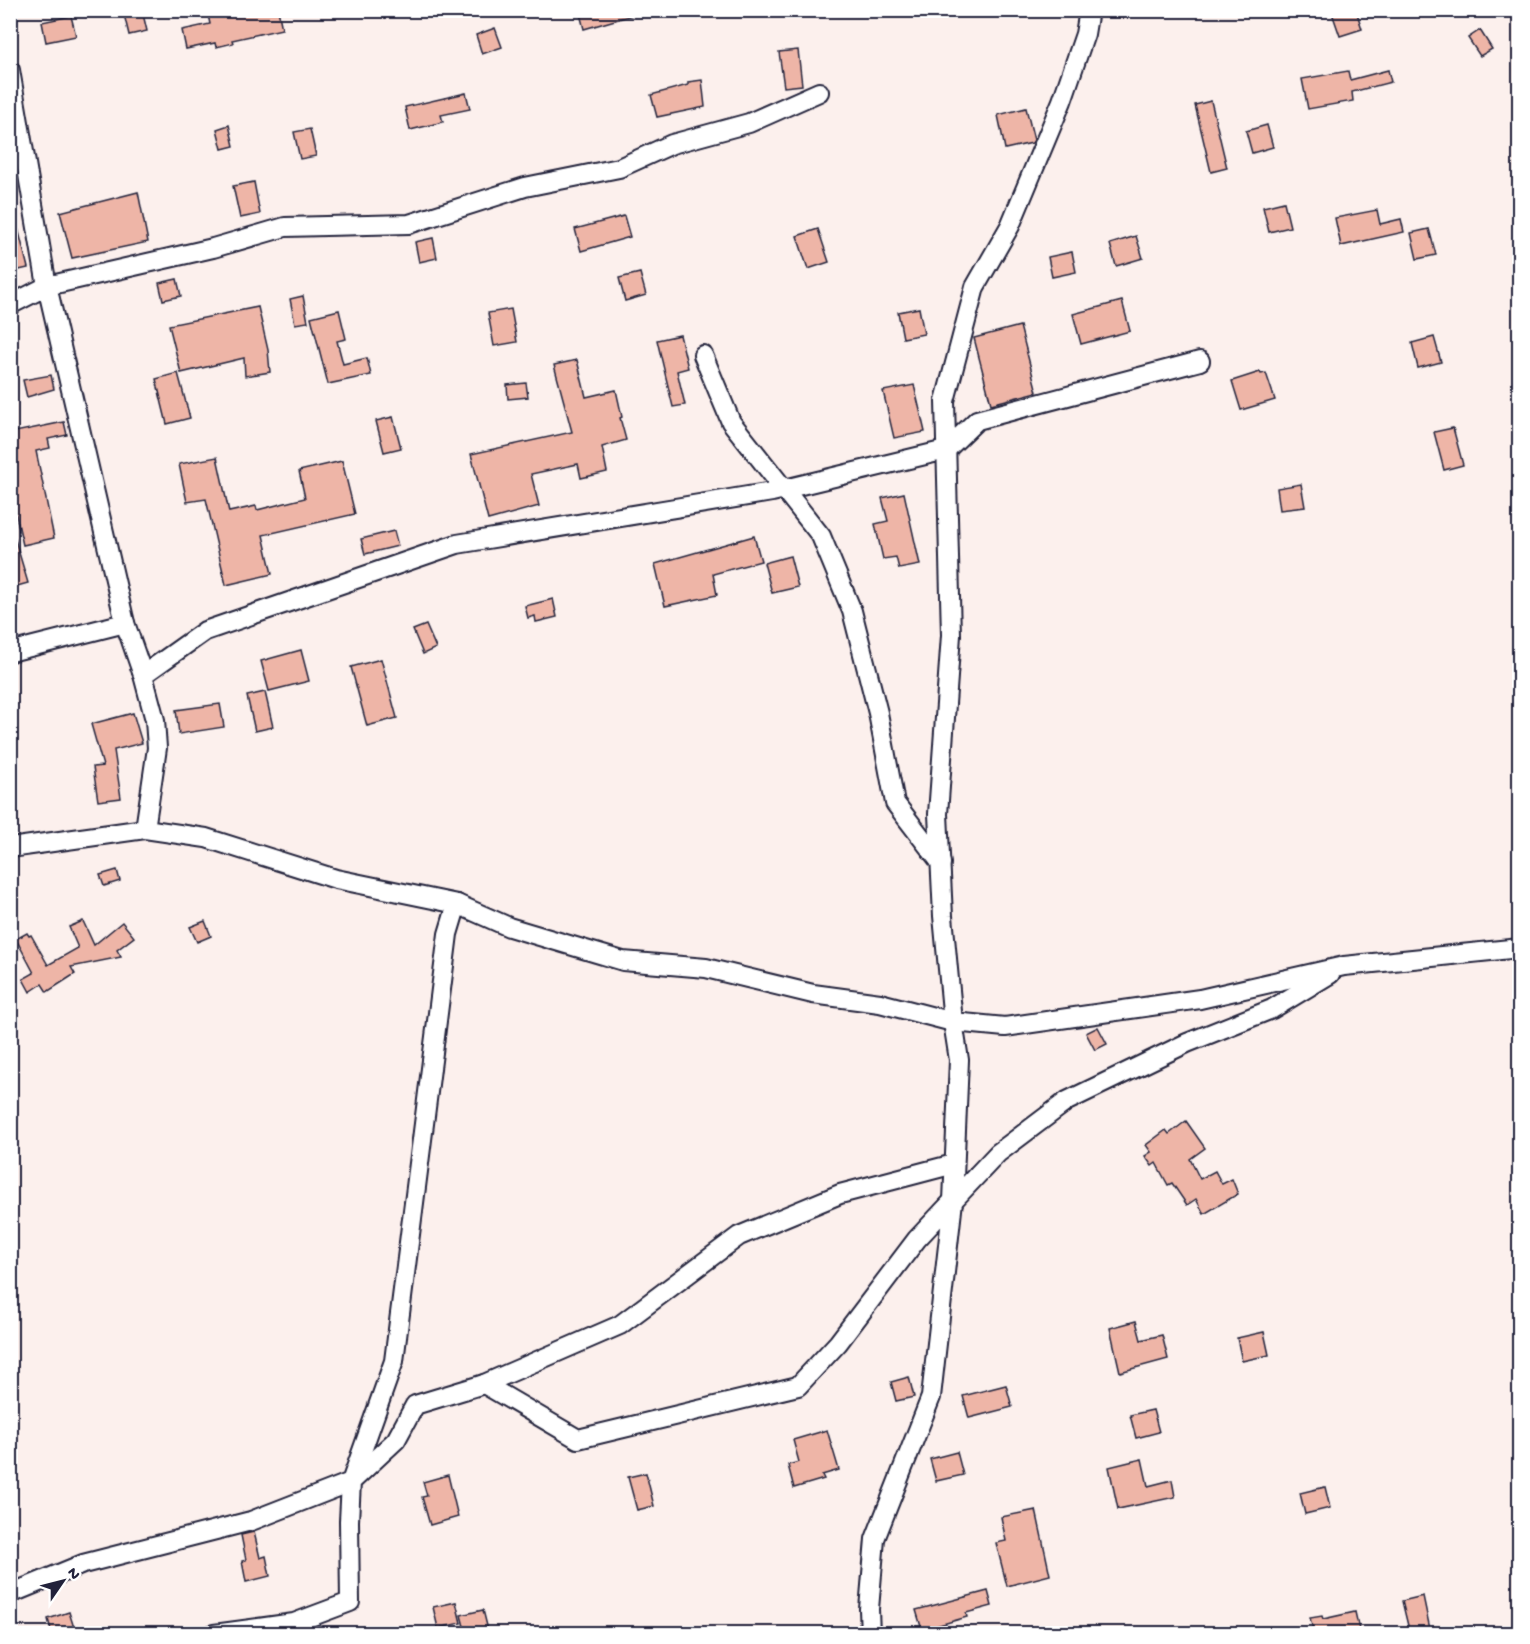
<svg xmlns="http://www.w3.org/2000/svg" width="1530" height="1644" font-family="'Gochi Hand',sans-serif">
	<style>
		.building { fill: #eeb5a7; stroke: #22223b; stroke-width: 1.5 }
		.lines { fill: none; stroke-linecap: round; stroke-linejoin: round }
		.minor-casing { stroke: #22223b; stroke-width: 22 }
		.minor { stroke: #fff; stroke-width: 18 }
	</style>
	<rect width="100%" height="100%" fill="#fcf0ed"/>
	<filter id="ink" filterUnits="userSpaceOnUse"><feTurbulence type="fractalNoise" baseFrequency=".0167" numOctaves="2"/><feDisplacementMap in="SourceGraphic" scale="12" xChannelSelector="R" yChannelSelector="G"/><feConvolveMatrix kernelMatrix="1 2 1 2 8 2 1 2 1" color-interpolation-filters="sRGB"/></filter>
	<g filter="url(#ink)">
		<g class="building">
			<polygon points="123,10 142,10 147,31 129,35"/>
			<polygon points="207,10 278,10 282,29 232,40 233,43 216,47 215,43 186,49 182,30 210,24"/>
			<polygon points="579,10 636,10 636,14 584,29"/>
			<polygon points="1331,10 1356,10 1362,29 1340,36"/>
			<polygon points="71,16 76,36 46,42 42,22"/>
			<polygon points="495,28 502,47 482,54 476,35"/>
			<polygon points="1480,30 1492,49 1480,56 1468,38"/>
			<polygon points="798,50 802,85 784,87 779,52"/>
			<polygon points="1388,70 1391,82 1352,92 1353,101 1308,109 1302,79 1348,71 1350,80"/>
			<polygon points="702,80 705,107 657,117 651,95 688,85 688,82"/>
			<polygon points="466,93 470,109 441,115 443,122 410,130 405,107"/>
			<polygon points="1211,101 1227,168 1211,172 1195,105"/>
			<polygon points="1026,108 1034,140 1032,143 1005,149 998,115"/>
			<polygon points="229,125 234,146 222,149 217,129"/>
			<polygon points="1267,125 1273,147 1252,153 1246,131"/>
			<polygon points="310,129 316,156 300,159 294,132"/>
			<polygon points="254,182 260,214 240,218 233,186"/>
			<polygon points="138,192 148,242 72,258 60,212"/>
			<polygon points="1284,202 1290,227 1269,232 1263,207"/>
			<polygon points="1377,210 1380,224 1401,219 1404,232 1341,246 1335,218"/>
			<polygon points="10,216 15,216 28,268 10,272"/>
			<polygon points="624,216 630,237 581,251 575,229"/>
			<polygon points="818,229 829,262 808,269 797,236"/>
			<polygon points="1429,229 1436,255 1417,259 1411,233"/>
			<polygon points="1136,236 1143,258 1116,266 1110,244"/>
			<polygon points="433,238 437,258 419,262 415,242"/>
			<polygon points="1072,252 1076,272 1052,277 1048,257"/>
			<polygon points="640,273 646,295 625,301 619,278"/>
			<polygon points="177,279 181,296 163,300 159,283"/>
			<polygon points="303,296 308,322 295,324 290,299"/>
			<polygon points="1122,301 1130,331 1081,344 1073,314"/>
			<polygon points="258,307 268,350 270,372 245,376 244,358 181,373 169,325"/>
			<polygon points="919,308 924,334 903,338 898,312"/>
			<polygon points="511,309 517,342 494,346 488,313"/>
			<polygon points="339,310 346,339 337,341 343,364 367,358 371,375 328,384 311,317"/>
			<polygon points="1020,326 1037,392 991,404 974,338"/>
			<polygon points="680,335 688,368 677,371 685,405 673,407 657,340"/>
			<polygon points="1434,337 1441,362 1418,368 1412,343"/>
			<polygon points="577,360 586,397 616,390 622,417 620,418 626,440 602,447 607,472 581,478 578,464 531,474 539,506 488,520 471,454 572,432 554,365"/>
			<polygon points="1260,372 1261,374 1266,373 1275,400 1241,410 1232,381"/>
			<polygon points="178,373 190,418 167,424 156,379"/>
			<polygon points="51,375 54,389 27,397 23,380"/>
			<polygon points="526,383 528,397 508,399 507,385"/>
			<polygon points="914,385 925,432 894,438 883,391"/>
			<polygon points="393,417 401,448 384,452 376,421"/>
			<polygon points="64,422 67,435 48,439 50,448 36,451 54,538 23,545 10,489 10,433"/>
			<polygon points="1453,428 1463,465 1444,470 1434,432"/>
			<polygon points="217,457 229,512 256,506 257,510 305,498 299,471 342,461 355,514 263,535 272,574 226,585 206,499 187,502 179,464"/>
			<polygon points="1301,484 1305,507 1280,510 1277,488"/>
			<polygon points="904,493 920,565 899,569 896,557 883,559 875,524 888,521 882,498"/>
			<polygon points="394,531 398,546 365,554 361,539"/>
			<polygon points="14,536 28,583 10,588 10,537"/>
			<polygon points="754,536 761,561 713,574 717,595 665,606 655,564"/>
			<polygon points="790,556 798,587 772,593 764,563"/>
			<polygon points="553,599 557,617 536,622 535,616 528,618 525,606"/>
			<polygon points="426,625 436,648 423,654 413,630"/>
			<polygon points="301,650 309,681 269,691 261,661"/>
			<polygon points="381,659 397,718 367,726 351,667"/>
			<polygon points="265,692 273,727 255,731 247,696"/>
			<polygon points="220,704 224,727 179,734 176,710"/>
			<polygon points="133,713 142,743 114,750 121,798 98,801 93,767 103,766 91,724"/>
			<polygon points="117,870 120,881 104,886 100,875"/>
			<polygon points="83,921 94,945 122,922 134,937 117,950 121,957 71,967 75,974 64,981 47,992 42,984 30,992 23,979 34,973 16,939 27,933 29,936 31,935 48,965 78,948 69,927"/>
			<polygon points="205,921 211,936 197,942 190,927"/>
			<polygon points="1098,1027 1107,1044 1095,1050 1086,1033"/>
			<polygon points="1186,1121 1205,1148 1190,1159 1200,1179 1215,1171 1222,1184 1232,1179 1238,1194 1204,1214 1196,1199 1187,1205 1172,1183 1168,1185 1156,1163 1152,1166 1145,1156 1151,1152 1146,1145 1166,1130 1169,1134"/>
			<polygon points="1136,1321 1141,1340 1162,1335 1168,1359 1120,1372 1110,1328"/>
			<polygon points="1264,1332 1269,1355 1242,1361 1237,1338"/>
			<polygon points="909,1377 914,1397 896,1401 891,1382"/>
			<polygon points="1006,1385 1012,1407 969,1418 963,1396"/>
			<polygon points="1153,1410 1159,1432 1136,1438 1130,1415"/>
			<polygon points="827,1430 839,1470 822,1475 824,1479 794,1488 788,1465 799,1462 793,1440"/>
			<polygon points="957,1452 963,1475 936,1481 930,1459"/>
			<polygon points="1142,1459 1148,1486 1172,1480 1175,1497 1118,1509 1109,1467"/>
			<polygon points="646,1473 654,1506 637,1510 628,1477"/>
			<polygon points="448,1475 458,1517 430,1525 422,1497 427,1496 423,1482"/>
			<polygon points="1325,1487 1330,1508 1305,1514 1300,1493"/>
			<polygon points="1036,1510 1050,1575 1007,1586 996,1543 1006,1541 1001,1517"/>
			<polygon points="254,1532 260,1558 266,1556 270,1576 246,1582 242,1561 246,1560 241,1535"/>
			<polygon points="988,1591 992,1606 966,1613 967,1617 922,1630 916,1610"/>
			<polygon points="1423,1596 1431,1634 1410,1634 1402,1601"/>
			<polygon points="456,1602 461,1623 438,1628 433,1607"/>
			<polygon points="483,1610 489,1634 466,1634 461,1615"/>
			<polygon points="69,1612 76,1634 52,1634 48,1619"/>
			<polygon points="1355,1612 1360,1634 1314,1634 1310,1618 1322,1616 1323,1619"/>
		</g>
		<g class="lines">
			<defs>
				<g id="minor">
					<polyline points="10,70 47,286 213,248 285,227 409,224 525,187 619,168 672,144 749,123 819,92"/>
					<polyline points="10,305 47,286 125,623 143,675"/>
					<polyline points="703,355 731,422 821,536 852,611 878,713 895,803 941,863"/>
					<polyline points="10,652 125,623"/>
					<polyline points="145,829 157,748 155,720 143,675 205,631 457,544 772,492 946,450 977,420 1200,361"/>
					<polyline points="10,848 145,829 206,838 336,879 457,904 509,927 623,961 706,968 813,994 880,1003 953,1022 1005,1027 1200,999 1344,966 1520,948"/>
					<polyline points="484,1384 578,1439 798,1386 838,1343 917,1239 998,1153 1067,1101 1187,1043 1272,1009 1330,974"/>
					<polyline points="10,1594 83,1564 251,1521 351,1482 394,1361 448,934 457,904"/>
					<polyline points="214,1634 294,1623 350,1602 349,1521 351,1482 396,1440 415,1405 484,1384 620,1325 739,1236 840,1194 954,1164"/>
					<polyline points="870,1634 869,1609 875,1539 931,1397 953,1201 959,1060 953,1022 943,916 938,814 951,635 945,401 975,287 1010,226 1062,101 1085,34 1089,10"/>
				</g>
			</defs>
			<use href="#minor" class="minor-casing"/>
			<use href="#minor" class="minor"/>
		</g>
	</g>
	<rect width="1530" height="1644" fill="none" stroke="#fff" stroke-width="36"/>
	<rect x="18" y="18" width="1494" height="1608" fill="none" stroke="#22223b" stroke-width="2" filter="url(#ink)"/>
	<g transform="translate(63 1581) rotate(55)" stroke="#ffffff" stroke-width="4.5" paint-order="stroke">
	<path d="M0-4.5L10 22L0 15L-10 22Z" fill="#22223b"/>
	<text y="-9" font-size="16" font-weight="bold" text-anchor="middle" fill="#22223b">N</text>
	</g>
</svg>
